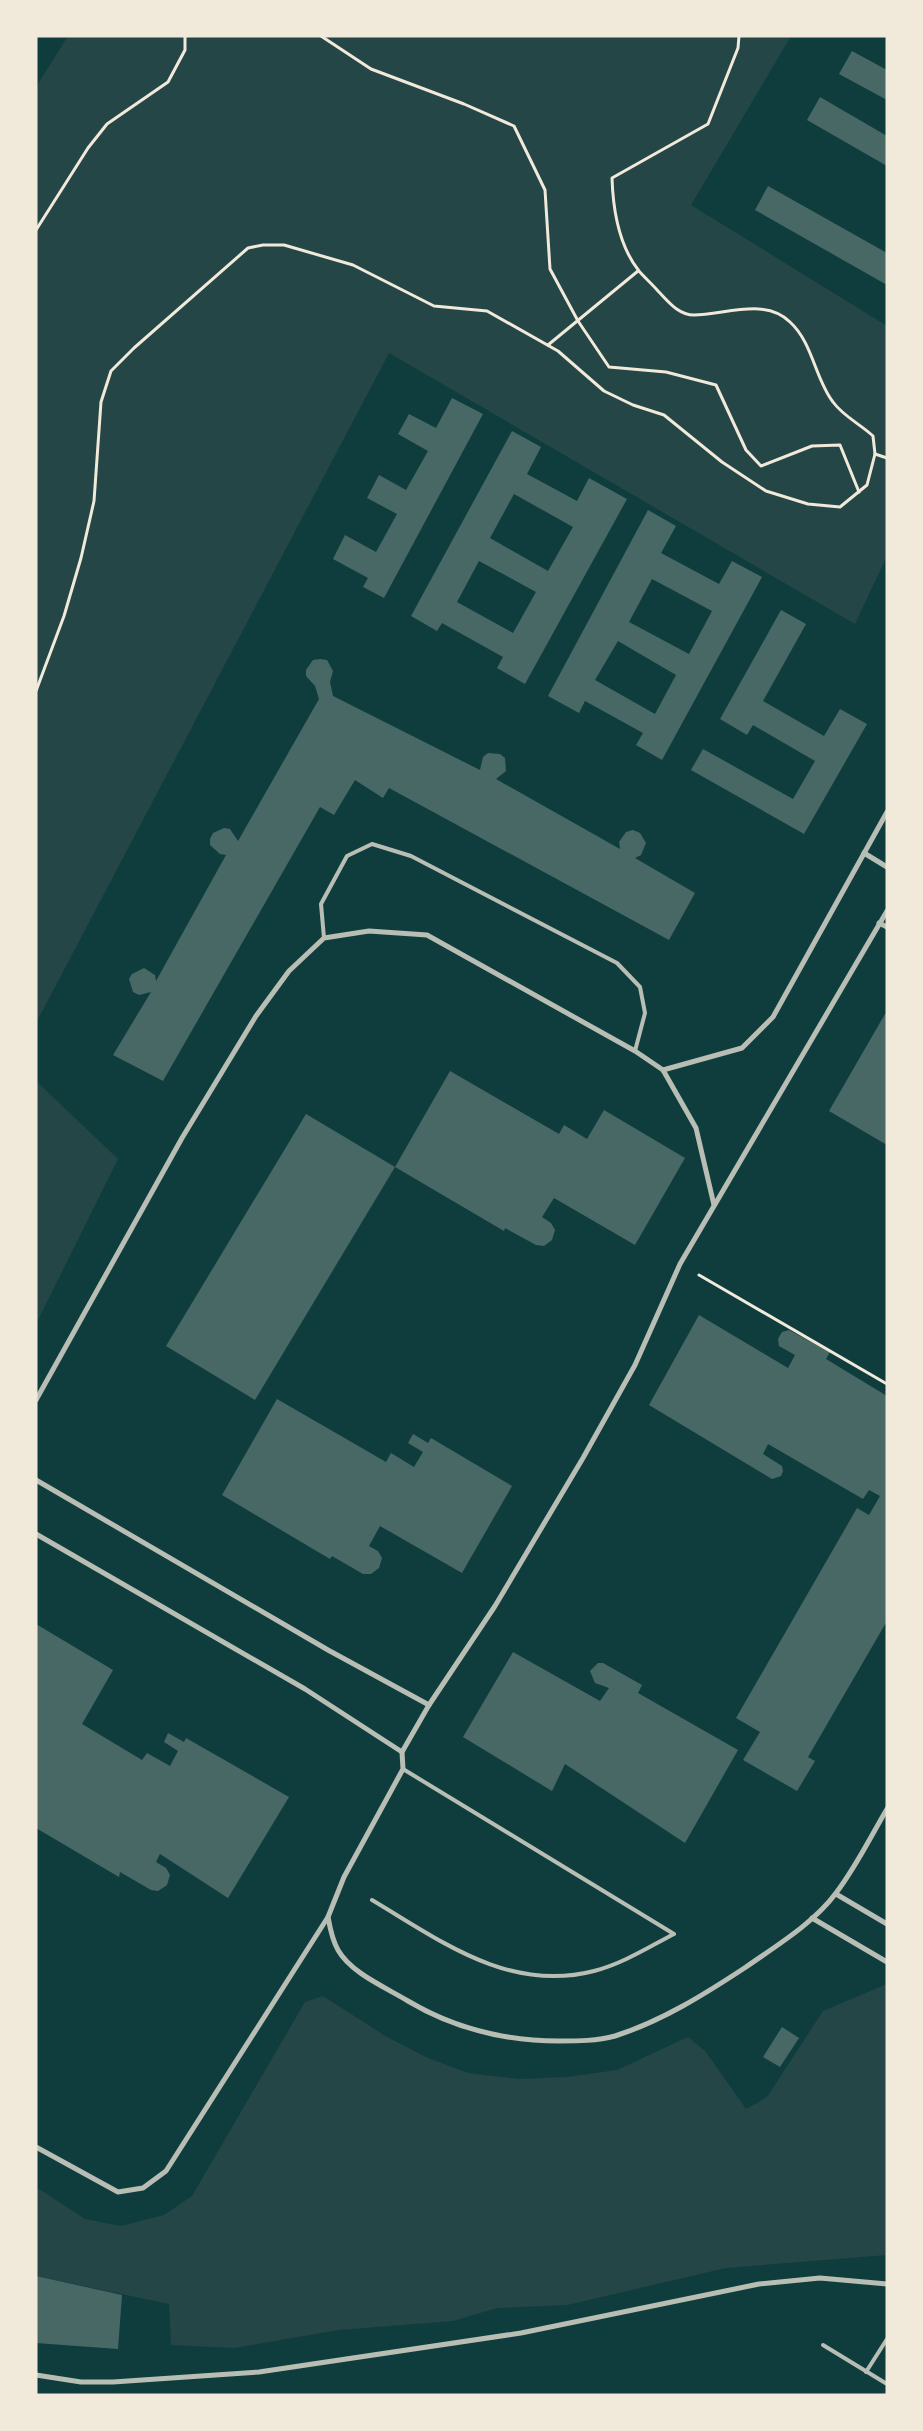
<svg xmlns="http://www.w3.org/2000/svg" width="923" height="2431" font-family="'PT Sans Narrow',sans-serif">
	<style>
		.green { fill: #244646 }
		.building { fill: #486865; fill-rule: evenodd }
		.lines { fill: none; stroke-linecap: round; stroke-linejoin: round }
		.path { stroke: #f1e9da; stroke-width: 3 }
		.service { stroke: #b8beb3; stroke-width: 4 }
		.minor { stroke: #b8beb3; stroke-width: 5 }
	</style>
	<rect width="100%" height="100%" fill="#0f3d3e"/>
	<g class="green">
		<polygon points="68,36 791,36 691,205 887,326 887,556 855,624 389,353 36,1023 36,87"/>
		<polygon points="36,1081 118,1159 36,1324"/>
		<polygon points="887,1984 887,2255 726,2268 567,2305 497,2308 453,2321 339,2330 234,2348 171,2345 169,2304 36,2276 36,2187 85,2219 121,2226 164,2215 192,2196 305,2002 323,1996 387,2037 428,2058 468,2073 518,2079 568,2077 617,2070 688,2037 706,2052 746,2109 767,2097 823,2011"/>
	</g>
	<g class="building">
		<polygon points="852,51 887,70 887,100 839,74"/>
		<polygon points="820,97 887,136 887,166 807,120"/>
		<polygon points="768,186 887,253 887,285 755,210"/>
		<polygon points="452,398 483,414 384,598 363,587 368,578 333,559 345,535 376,552 397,514 367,498 379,475 406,490 428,451 398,434 409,414 436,428"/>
		<path d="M512,431l29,16 -14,27 50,27 12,-23 38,21 -102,185 -28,-16 6,-11 -61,-34 -5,8 -26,-15zM514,494l59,33 -25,44 -58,-33zM479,561l57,31 -23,41 -56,-31z"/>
		<path d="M648,510l28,16 -15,27 58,31 13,-23 30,16 -100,183 -26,-15 7,-12 -58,-32 -6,12 -31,-17zM652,579l60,32 -23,43 -60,-32zM618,641l58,34 -21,39 -60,-34z"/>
		<polygon points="781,610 806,624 763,701 824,736 840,709 867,724 804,834 691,770 703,749 793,799 815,761 753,725 747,735 720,719"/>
		<polygon points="320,659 327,660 333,671 330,682 333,696 480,770 483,757 488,753 500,754 505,758 506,771 496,779 620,849 619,842 626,832 633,830 640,833 646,843 641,855 635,858 695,893 669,940 389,788 383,798 355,780 334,815 320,807 163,1081 113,1055 151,992 139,995 133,992 129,979 132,974 144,968 155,975 156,981 226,855 220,854 210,845 210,839 213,833 224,828 230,829 238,841 319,699 315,686 306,676 306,670 313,660"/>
		<polygon points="885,1014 887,1015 887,1145 829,1111"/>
		<polygon points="450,1071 559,1134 564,1125 587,1139 604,1110 685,1158 635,1245 554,1198 542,1217 551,1223 555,1230 552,1240 544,1246 536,1245 505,1228 504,1231 395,1167"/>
		<polygon points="306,1114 395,1167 255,1400 166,1346"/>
		<polygon points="699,1315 788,1368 795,1355 779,1346 778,1339 782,1332 789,1330 830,1352 826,1359 887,1396 887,1621 808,1757 815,1761 797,1791 743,1760 760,1732 736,1718 857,1508 869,1515 880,1496 869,1490 863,1499 768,1444 763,1454 782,1466 783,1471 781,1476 772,1479 649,1405"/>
		<polygon points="277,1399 386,1462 391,1453 414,1467 423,1452 408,1443 413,1434 428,1443 431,1438 512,1486 462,1573 380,1526 369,1546 378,1551 382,1558 379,1568 371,1574 363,1574 332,1556 330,1559 222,1495"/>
		<polygon points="36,1624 113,1670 82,1724 142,1760 147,1753 170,1766 178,1751 164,1742 168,1733 184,1742 186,1738 289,1797 228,1898 160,1854 156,1862 166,1868 170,1875 167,1885 158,1891 151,1890 120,1872 119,1877 36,1828"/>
		<polygon points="513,1652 600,1701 609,1688 595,1683 590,1671 598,1663 603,1663 642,1685 638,1693 738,1750 685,1843 565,1764 552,1791 463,1737"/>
		<polygon points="782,2027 799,2038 780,2067 763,2057"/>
		<polygon points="36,2276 122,2295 118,2349 36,2343"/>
	</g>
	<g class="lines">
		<g class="path">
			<polyline points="321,36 371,69 464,104 514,126 545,190 550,269 578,321 609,367 666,372 716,385 746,450 761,466 812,446 840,445 859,492"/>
			<polyline points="36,230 88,148 107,124 168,82 185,50 185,36"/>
			<polyline points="548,345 638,271"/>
			<polyline points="875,454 887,458"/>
			<path d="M36,691l28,-75 17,-58 13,-57 7,-99 10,-31 23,-23 114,-100 15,-3h21l69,20 81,41 53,5 71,40 46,40 29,14 31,10 58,47 44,29 42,13 32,3 27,-22 8,-31 -2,-18c-13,-12 -30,-20 -40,-34 -18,-23 -20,-59 -43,-80 -25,-25 -66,-7 -96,-7 -16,0 -26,-14 -36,-24 -6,-7 -13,-13 -19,-20 -20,-25 -26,-62 -27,-93l96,-54 30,-76 1,-12"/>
			<polyline points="699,1275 887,1384"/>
		</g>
		<g class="service">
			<polyline points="324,938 321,904 347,856 372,844 411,856 617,963 640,987 645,1013 635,1051"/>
			<path d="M372,1900c69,41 137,93 222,71 28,-7 55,-24 80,-37l-271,-165"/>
			<polyline points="823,2345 887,2384"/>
			<polyline points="866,2372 887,2339"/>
		</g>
		<g class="minor">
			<polyline points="864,853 887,867"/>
			<polyline points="879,923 887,927"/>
			<polyline points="663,1070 742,1048 773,1017 887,812"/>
			<polyline points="36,1400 182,1138 256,1016 289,971 324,938 369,931 427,935 635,1051 663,1070 696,1128 714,1205"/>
			<polyline points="36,1480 328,1650 429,1705"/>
			<polyline points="36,1534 305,1689 402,1752"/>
			<polyline points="836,1894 887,1924"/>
			<path d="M328,1917c2,11 4,23 10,33 13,23 47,37 70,51 47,28 96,40 151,40 19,0 38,0 56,-5 47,-15 90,-42 131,-69 30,-21 68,-44 90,-74 20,-26 35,-57 51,-84"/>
			<polyline points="812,1918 887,1962"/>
			<polyline points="36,2147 118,2192 143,2188 166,2171 328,1917 344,1877 403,1769 402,1752 429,1705 495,1606 583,1458 635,1365 680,1264 887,911"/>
			<polyline points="36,2375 81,2382 113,2382 259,2372 521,2333 759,2284 820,2278 887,2284"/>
		</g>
	</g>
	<rect width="923" height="2431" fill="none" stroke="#f1e9da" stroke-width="75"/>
</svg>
